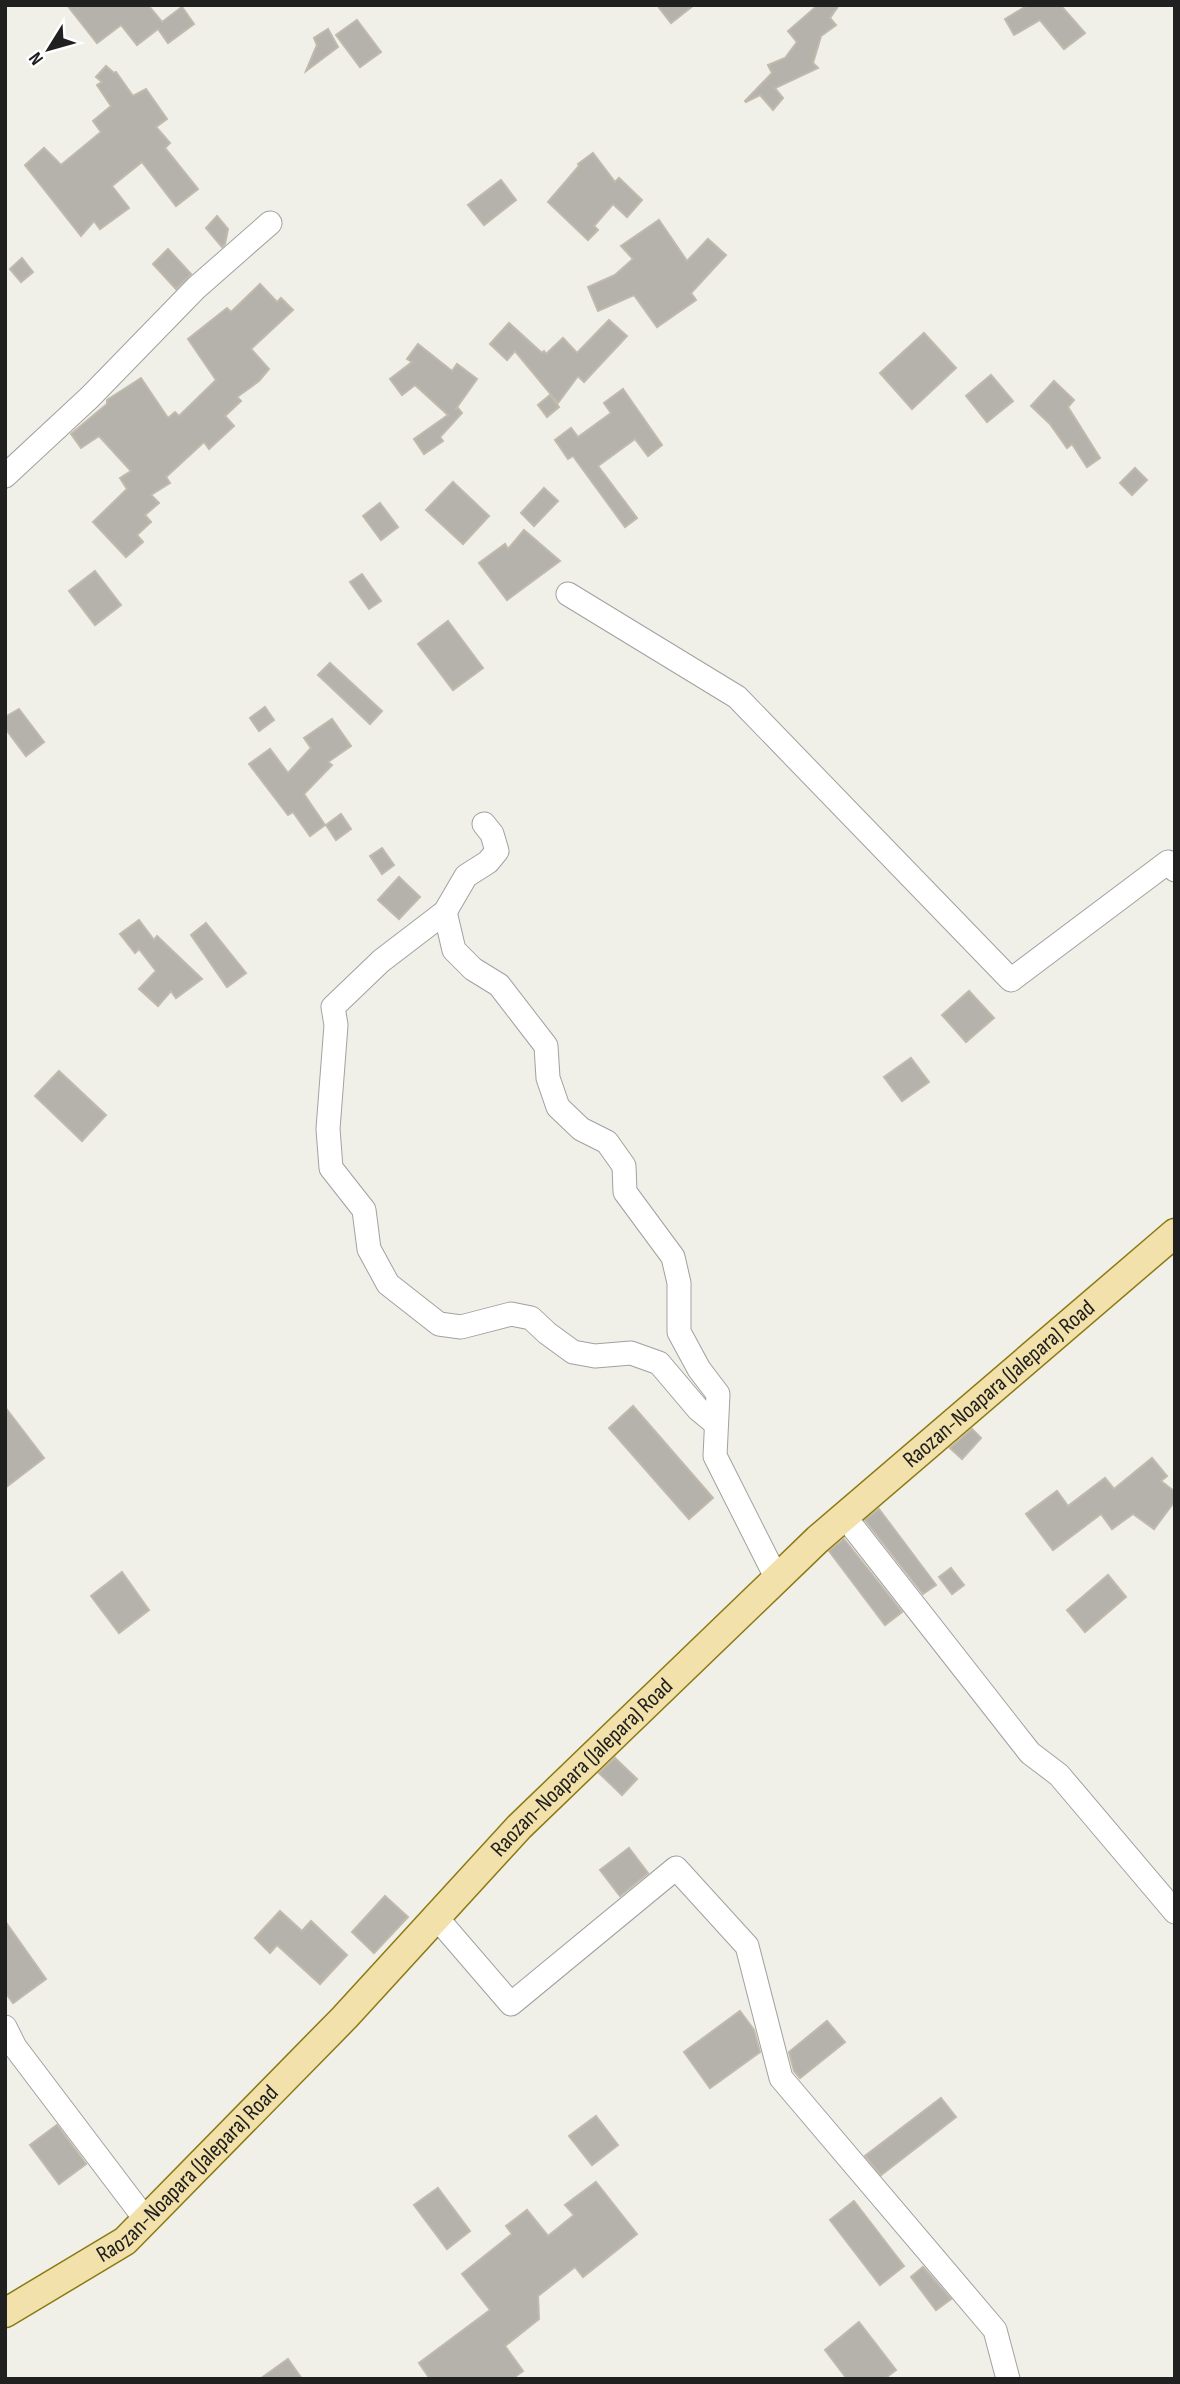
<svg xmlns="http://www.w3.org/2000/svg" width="1180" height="2384" font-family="'Sofia Sans Condensed',sans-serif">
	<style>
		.building { fill: #b5b1ab; stroke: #c0b9ac; stroke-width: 2 }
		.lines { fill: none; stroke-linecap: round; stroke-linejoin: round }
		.minor-casing { stroke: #a1a1a1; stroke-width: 25 }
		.major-casing { stroke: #8b7a12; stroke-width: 31 }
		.minor { stroke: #fff; stroke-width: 23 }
		.major { stroke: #f2e1ab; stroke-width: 28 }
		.labels { text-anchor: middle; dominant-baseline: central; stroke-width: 5; stroke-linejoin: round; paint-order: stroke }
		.street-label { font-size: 23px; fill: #202020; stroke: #fff }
	</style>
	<rect width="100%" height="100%" fill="#f0efe8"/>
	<g class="building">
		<polygon points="67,5 148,5 162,22 182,7 194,24 168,43 158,29 137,45 121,25 97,43"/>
		<polygon points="657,5 694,5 671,23"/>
		<polygon points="818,5 839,5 830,18 836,25 821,36 813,63 818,68 775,88 783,98 773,110 760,95 746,102 745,101 772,73 768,65 785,58 797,42 788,31"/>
		<polygon points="1028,5 1065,5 1062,7 1085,33 1064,49 1040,20 1014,35 1005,19"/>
		<polygon points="357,20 381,52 360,67 336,35"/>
		<polygon points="328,29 338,47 306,71 317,45 314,38"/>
		<polygon points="106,66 114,73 116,72 133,96 146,89 167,119 156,127 170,143 165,148 198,189 176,206 142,162 112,186 129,208 100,229 94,221 81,236 25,165 44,148 61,165 101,132 93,121 111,106 97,85 102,82 96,77"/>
		<polygon points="593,153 615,182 619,178 642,200 627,217 613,204 594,226 598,230 588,240 548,202 579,166 578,164"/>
		<polygon points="501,180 516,200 484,225 468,205"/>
		<polygon points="217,216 228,229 225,244 222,247 206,228"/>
		<polygon points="659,220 687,261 708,239 726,255 691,293 696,300 657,327 634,295 598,311 588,287 615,275 633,259 621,246"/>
		<polygon points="168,249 191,274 176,289 153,264"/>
		<polygon points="22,258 33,272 21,282 10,269"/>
		<polygon points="260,284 277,302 281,298 293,310 251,349 269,369 259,381 237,397 241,401 225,416 234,426 209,449 204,442 166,477 170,483 151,495 159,503 145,515 151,522 137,535 143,542 126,557 93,522 127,489 120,478 131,471 99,436 81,448 71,434 107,404 107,400 141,378 168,418 175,412 179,416 216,380 188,339 227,308 231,312"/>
		<polygon points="609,320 627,336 584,382 578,376 558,403 515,351 507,360 490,344 509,323 542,353 544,351 546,354 563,338 577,353"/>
		<polygon points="924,333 956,368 912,409 880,373"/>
		<polygon points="418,344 452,371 457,364 477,379 455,410 458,408 462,413 440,437 443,441 424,454 414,439 448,415 415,385 402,395 390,379 412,362 407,359"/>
		<polygon points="991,375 1013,401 987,422 966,396"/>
		<polygon points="1054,381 1074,400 1068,407 1100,458 1087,467 1072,444 1067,448 1050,424 1031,406"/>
		<polygon points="623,389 662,445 648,456 635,439 598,466 637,518 625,527 573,456 568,459 555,440 571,428 578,437 611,413 604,403"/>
		<polygon points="550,395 559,407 547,417 538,405"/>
		<polygon points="1135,468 1147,480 1132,495 1120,483"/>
		<polygon points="453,482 489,516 463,544 426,510"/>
		<polygon points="544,488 558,501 534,526 521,513"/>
		<polygon points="380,503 398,527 381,540 363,516"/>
		<polygon points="524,530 560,561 507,600 479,563 505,544 508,549"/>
		<polygon points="95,571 121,605 95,625 69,591"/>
		<polygon points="362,574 381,601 369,609 350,582"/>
		<polygon points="448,621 483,668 453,690 418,644"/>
		<polygon points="330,663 382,711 370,724 318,675"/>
		<polygon points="265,707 274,720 259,731 250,718"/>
		<polygon points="19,709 44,742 26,756 5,728 5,717"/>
		<polygon points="332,719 351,746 328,762 332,765 304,794 325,825 310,836 293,812 288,815 249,764 270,749 288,773 311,748 304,738"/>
		<polygon points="341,814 351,829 336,840 326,825"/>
		<polygon points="382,848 394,865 382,874 370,856"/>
		<polygon points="399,877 420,897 399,919 378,900"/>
		<polygon points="139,920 154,940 157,936 202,979 176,998 171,991 158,1006 139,989 156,971 139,949 135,953 120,934"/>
		<polygon points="206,923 246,973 227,987 191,935"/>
		<polygon points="969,991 994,1018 966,1042 942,1015"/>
		<polygon points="911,1058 929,1082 902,1101 884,1077"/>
		<polygon points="59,1071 106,1115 82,1141 35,1096"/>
		<polygon points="633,1406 713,1498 689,1519 609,1428"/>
		<polygon points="5,1407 44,1458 5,1488"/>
		<polygon points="972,1429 981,1438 962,1459 950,1448"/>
		<polygon points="1152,1458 1167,1476 1161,1481 1175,1492 1175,1501 1154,1529 1133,1514 1112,1529 1101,1514 1053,1550 1026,1514 1057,1491 1068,1506 1105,1478 1114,1489"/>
		<polygon points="879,1509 936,1585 923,1594 865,1520"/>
		<polygon points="844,1539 902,1612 885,1625 829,1551"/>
		<polygon points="951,1568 964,1585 952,1594 939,1577"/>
		<polygon points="122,1572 149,1610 119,1633 91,1596"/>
		<polygon points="1108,1575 1126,1597 1085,1632 1067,1610"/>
		<polygon points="615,1758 637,1779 622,1795 599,1773"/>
		<polygon points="629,1848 648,1873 620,1896 600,1870"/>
		<polygon points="385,1896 408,1917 374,1953 352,1932"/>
		<polygon points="280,1911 302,1931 311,1921 347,1955 320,1984 277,1945 270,1953 255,1938"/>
		<polygon points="5,1921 46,1979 13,2003 5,1992"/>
		<polygon points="740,2011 754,2030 760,2052 710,2088 684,2052"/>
		<polygon points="827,2021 845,2042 800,2078 794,2071 789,2052"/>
		<polygon points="941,2098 956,2117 881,2175 865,2156"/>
		<polygon points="596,2116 618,2145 592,2165 569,2136"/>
		<polygon points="57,2125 86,2164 59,2184 30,2145"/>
		<polygon points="596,2182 637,2234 583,2277 575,2267 538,2296 539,2319 505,2346 523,2371 512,2379 430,2379 419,2363 490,2310 462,2274 512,2234 506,2226 527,2210 548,2236 574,2215 565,2205"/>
		<polygon points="438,2188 470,2231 447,2249 414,2205"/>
		<polygon points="854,2201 904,2266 880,2285 830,2220"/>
		<polygon points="923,2267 951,2299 936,2310 911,2277"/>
		<polygon points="859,2322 896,2370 884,2379 847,2379 825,2350"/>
		<polygon points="288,2359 302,2379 260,2379"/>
	</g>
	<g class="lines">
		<defs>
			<g id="minor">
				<polyline points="5,476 90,397 196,288 270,223"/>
				<polyline points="568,594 737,697 1011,980 1168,862 1175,870"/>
				<polyline points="484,824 492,834 497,851 488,862 466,876 445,912 381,961 333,1007 336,1025 328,1129 331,1168 364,1210 369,1249 388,1284 439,1324 461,1327 511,1314 531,1318 547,1333 573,1352 595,1356 631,1353 659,1363 698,1409 715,1423"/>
				<polyline points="445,912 454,950 473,969 499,985 546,1046 548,1078 558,1107 581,1129 607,1142 624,1166 625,1192 673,1257 679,1283 679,1332 699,1369 718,1394 715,1456 777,1579"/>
				<polyline points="845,1517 1030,1753 1059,1775 1175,1912"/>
				<polyline points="436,1917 511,2004 676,1868 747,1946 781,2078 995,2330 1008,2379"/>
				<polyline points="5,2027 15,2047 146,2220"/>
			</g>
			<g id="major">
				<path id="s1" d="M5,2313l120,-72 220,-224 174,-190 299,-288 357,-306"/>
			</g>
		</defs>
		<use href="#minor" class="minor-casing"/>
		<use href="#major" class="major-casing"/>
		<use href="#minor" class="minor"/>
		<use href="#major" class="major"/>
	</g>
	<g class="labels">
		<g class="street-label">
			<text stroke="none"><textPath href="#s1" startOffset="1365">Raozan-Noapara (Jalepara) Road</textPath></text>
			<text stroke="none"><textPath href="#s1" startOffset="798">Raozan-Noapara (Jalepara) Road</textPath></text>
			<text stroke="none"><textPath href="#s1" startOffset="231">Raozan-Noapara (Jalepara) Road</textPath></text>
		</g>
	</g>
	<rect width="1180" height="2384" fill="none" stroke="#202020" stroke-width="14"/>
	<g transform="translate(49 49) rotate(233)" stroke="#ffffff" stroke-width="5" paint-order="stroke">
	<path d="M0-5L12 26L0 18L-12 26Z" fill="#202020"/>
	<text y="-10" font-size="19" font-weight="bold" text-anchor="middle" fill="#202020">N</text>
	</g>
</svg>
